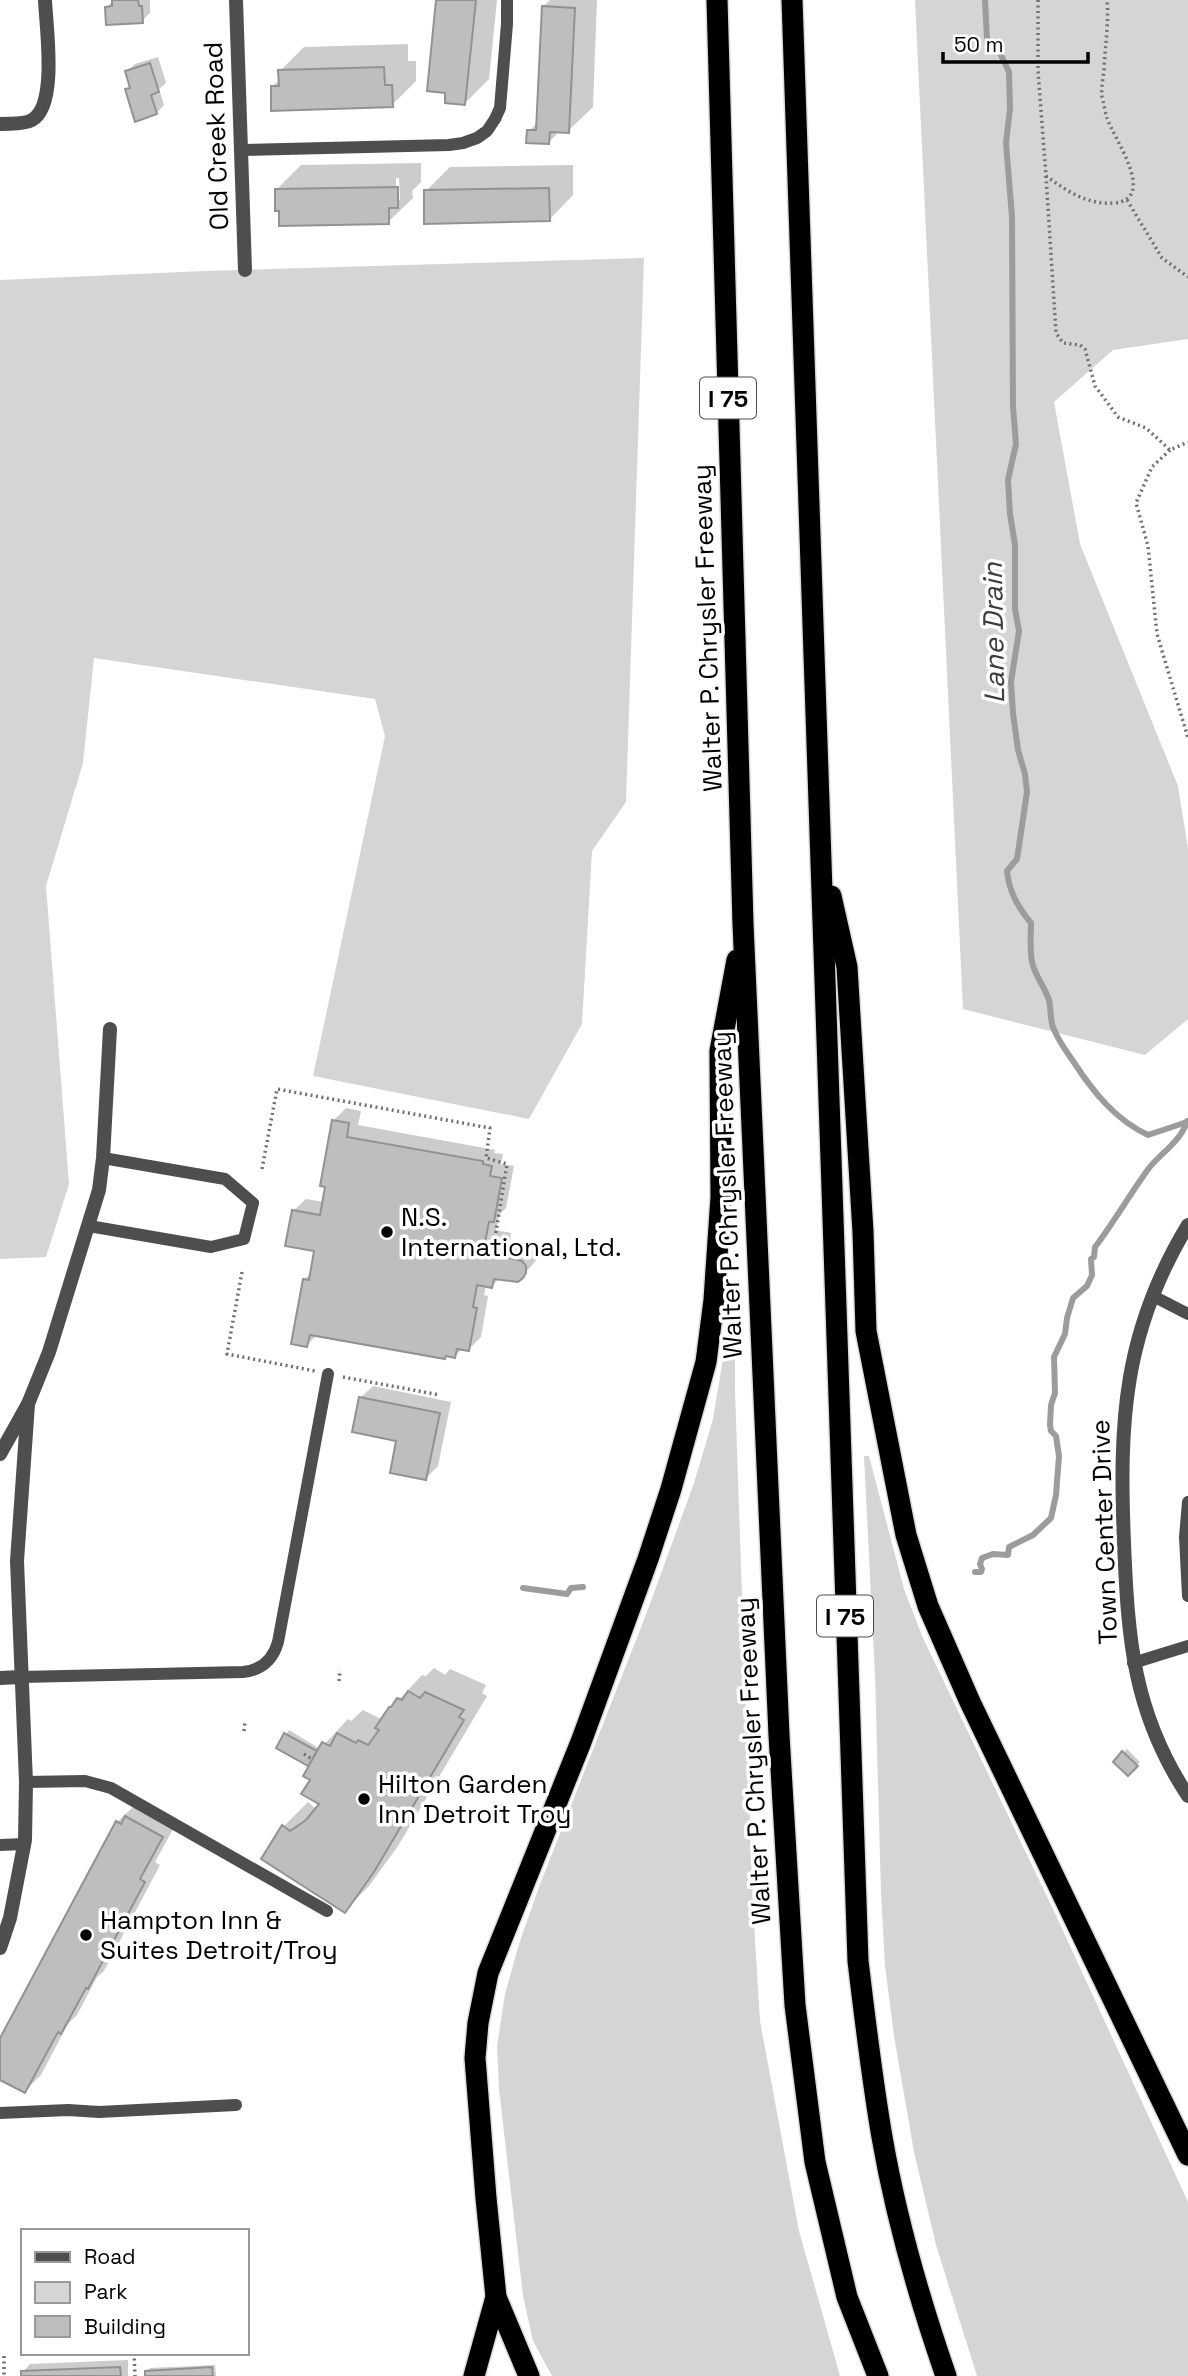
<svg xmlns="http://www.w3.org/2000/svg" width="1188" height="2376" font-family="'Space Grotesk',sans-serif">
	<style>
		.green { fill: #d5d5d5 }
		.shadow { fill: #0003; fill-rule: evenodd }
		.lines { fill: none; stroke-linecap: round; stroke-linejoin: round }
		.stream { stroke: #9c9c9c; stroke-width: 6 }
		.building { fill: #bebebe; stroke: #929292; stroke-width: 2 }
		.motorway-casing { stroke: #dbdbdb; stroke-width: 24 }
		.path { stroke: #707070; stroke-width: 3.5; stroke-dasharray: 2 3.5; stroke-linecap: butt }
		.service { stroke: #4e4e4e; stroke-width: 12 }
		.minor { stroke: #4e4e4e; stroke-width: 14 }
		.motorway { stroke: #000; stroke-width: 21 }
		.poi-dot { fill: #000; stroke: #fff; stroke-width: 2.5 }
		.labels { text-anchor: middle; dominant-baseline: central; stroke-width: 7; stroke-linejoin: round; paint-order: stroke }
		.shield { fill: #fff; stroke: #4c4c4c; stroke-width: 2 }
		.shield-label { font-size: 24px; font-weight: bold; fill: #000 }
		.street-label { font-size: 26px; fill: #000; stroke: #fff }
		.poi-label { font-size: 26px; fill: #000; stroke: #fff; text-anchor: start }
		.water-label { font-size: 28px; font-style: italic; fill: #3d3d3d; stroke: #fff }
	</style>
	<rect width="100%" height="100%" fill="#fff"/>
	<g class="green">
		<polygon points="915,0 1188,0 1188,339 1113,350 1054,402 1080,544 1178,786 1188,849 1188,1019 1145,1055 963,1009"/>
		<polygon points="644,258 626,802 592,851 582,1024 529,1119 313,1076 385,736 375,699 94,658 83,763 46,886 69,1184 46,1257 0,1259 0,280 205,271"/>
		<polygon points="729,1322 735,1323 735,1390 745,1685 753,1907 760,2021 799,2231 840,2376 552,2376 533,2341 523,2296 499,2089 497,2046 505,1994 519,1944 539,1887 647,1612 694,1483 713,1419"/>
		<polygon points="864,1456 869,1456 904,1589 922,1636 1053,1909 1188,2202 1188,2376 977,2376 936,2245 914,2152 894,2036 885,1966 881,1892 875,1675"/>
	</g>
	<g class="shadow">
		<polygon points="114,0 150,0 150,13 142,21 107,7"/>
		<polygon points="438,0 497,0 489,79 465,103"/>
		<polygon points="550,0 597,0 593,107 568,131 560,131 549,142 529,131 538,122 543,7"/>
		<polygon points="408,44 408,61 416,61 416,81 392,105 272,87 280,79 280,71 304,47"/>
		<polygon points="158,57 166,83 159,89 164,105 157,113 127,90 131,85 127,72 135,64"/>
		<path d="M421,163v19l-9,9 1,7 -25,24 -112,-32 25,-25zM396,178h3l1,21 -4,4z"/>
		<polygon points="573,165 573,195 549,220 426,191 450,167"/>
		<polygon points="346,1108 361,1111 358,1125 495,1150 494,1153 503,1154 501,1164 514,1166 506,1208 499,1215 496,1230 511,1233 510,1243 534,1249 537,1259 522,1277 500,1278 492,1286 486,1285 484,1295 488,1296 481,1337 469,1349 463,1348 455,1356 447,1355 445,1357 318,1334 307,1345 304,1280 312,1272 316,1250 293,1211 306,1199 324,1202 333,1121"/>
		<polygon points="373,1386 451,1402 438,1466 426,1478 398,1439 360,1398"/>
		<polygon points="434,1668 445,1675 450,1669 486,1685 482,1693 487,1696 398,1846 369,1886 345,1910 284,1826 308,1802 315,1808 321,1804 312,1779 313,1758 308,1764 278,1747 289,1730 320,1749 348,1719 351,1721 363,1710 381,1719 422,1675 426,1676"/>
		<polygon points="1127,1749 1140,1762 1128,1774 1115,1762"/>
		<polygon points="134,1806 178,1820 155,1862 160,1865 104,1971 97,1977 77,2015 68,2024 41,2075 25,2091 0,2078 0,2042 117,1822"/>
		<polygon points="128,2360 128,2376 23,2376 23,2372 30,2364"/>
		<polygon points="215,2365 216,2376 147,2376 147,2371 150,2368"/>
	</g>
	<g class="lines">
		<g class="stream">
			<path d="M985,0l2,39 12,12 10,21 1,37 -4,34 6,74 1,190 3,37 -8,36 2,34 5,31v64l4,22 -8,51 2,31 5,37 7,24 2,18 -10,67 -10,12c2,21 11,36 24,52 0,14 -2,29 2,43 4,12 12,22 16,34 2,9 1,19 4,27 5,14 14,25 22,37 19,29 41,56 73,71l39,-13"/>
			<path d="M975,1572h6l1,-3 -2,-5 2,-6 11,-4 15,1 1,-8 24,-12 18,-17 5,-23 3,-39 -3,-20 -5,-5 -1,-6 1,-20 4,-12 -1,-36 11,-23 2,-16 6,-20 14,-12 5,-11 -1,-16 3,-2 1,-10c19,-25 35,-53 54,-79 12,-15 33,-28 38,-47"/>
			<polyline points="523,1588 567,1594 571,1588 583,1587"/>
		</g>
	</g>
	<g class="building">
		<polygon points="112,0 138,0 139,6 142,6 143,23 106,25 105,7 112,6"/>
		<polygon points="436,0 476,0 465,105 445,103 445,93 427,91"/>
		<polygon points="542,6 575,8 569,133 550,132 549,144 526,143 527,130 536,130"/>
		<polygon points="150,63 159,92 151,95 157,114 135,122 125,89 130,88 125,71"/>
		<polygon points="384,67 385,85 392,85 393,107 271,111 271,86 279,86 278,70"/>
		<polygon points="398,187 398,208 389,208 389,224 279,226 279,211 275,211 275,189"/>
		<polygon points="549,188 550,221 424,224 424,190"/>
		<polygon points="332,1120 349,1123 347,1137 483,1161 483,1164 492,1166 490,1176 502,1178 494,1222 489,1222 485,1242 500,1245 498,1255 522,1261 526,1266 526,1273 523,1278 518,1282 494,1279 492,1288 477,1285 473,1307 477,1308 469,1351 457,1349 455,1358 446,1356 445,1359 310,1335 307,1347 291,1344 303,1279 309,1280 314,1251 285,1246 292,1210 320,1215 325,1187 320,1186"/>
		<polygon points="359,1397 440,1413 426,1480 390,1473 396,1441 352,1432"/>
		<polygon points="408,1691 420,1698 425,1692 464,1710 459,1717 464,1720 374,1872 345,1913 261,1859 282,1825 290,1831 306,1820 319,1804 301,1794 310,1780 303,1776 322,1742 330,1746 337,1733 356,1743 358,1740 368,1745 379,1730 375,1728 389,1707 391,1707 397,1698 402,1700"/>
		<polygon points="284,1733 317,1751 308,1766 276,1748"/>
		<polygon points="1122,1751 1138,1766 1128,1776 1113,1762"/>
		<polygon points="125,1816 163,1837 140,1879 145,1882 88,1989 86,1988 61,2034 58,2032 25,2093 0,2080 0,2038 116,1821 121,1824"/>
		<polygon points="120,2367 121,2376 21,2376 21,2371"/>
		<polygon points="212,2367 213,2376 145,2376 145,2371"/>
	</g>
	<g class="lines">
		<defs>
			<g id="motorway">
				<polyline points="717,0 743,924 779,1735 795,2005 815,2162 847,2297 878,2376"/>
				<path d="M792,0l66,1961c7,59 14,118 24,176 14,81 37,161 64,239"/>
				<polyline points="831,896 847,967 863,1232 866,1331 906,1535 928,1606 970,1702 1188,2155"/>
				<polyline points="474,2376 496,2297"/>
				<polyline points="529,2376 496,2297 486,2198 475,2058 478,2023 488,1973 581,1742 648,1559 671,1489 706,1362 714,1300 721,1197 720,1051 737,960"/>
			</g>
		</defs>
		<use href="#motorway" class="motorway-casing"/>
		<g class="path">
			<path d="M1038,0v71l8,105c21,15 41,29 68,27 44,-4 0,-64 -7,-85 -2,-6 -3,-14 -5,-21 -1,-9 1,-18 2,-27 1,-24 5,-46 3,-70"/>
			<polyline points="1046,176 1056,333 1063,343 1080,345 1085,349 1095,386 1118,417 1146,428 1170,450 1188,442"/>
			<polyline points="1127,200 1162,258 1188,277"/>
			<polyline points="1170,450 1152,467 1136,503 1148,546 1157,634 1188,738"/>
			<polyline points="262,1169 277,1089 490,1128 486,1158 507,1164 494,1244"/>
			<polyline points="242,1272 227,1354 315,1371"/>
			<polyline points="343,1377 440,1395"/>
			<polyline points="339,1681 340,1670"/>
			<polyline points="244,1731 245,1721"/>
			<polyline points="304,1754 312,1759"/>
			<polyline points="134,2353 135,2376"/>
			<polyline points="4,2356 4,2376"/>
		</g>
		<g class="service">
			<polyline points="241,150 449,145 463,143 477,138 487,131 495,119 500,108 507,24 507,0"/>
			<polyline points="89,1226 211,1247 244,1239 253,1203 225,1179 103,1158"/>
			<polyline points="1153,1296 1188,1314"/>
			<polyline points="1188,1502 1185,1537 1188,1596"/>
			<polyline points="1133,1663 1188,1646"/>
			<path d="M21,1677l222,-5c19,-2 30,-12 35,-30l50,-268"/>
			<polyline points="26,1782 85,1781 111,1788 327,1911"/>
			<polyline points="0,1845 24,1844"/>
			<polyline points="0,2113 68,2110 99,2112 236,2105"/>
		</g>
		<g class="minor">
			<polyline points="236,0 245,270"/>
			<path d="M0,124c10,-1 23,1 32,-4 26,-14 14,-94 13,-120"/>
			<path d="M1188,1225c-65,107 -69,197 -64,318 4,96 9,170 64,253"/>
			<polyline points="0,1454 28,1404 49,1352 99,1190 103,1158 110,1029"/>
			<polyline points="0,1678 21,1677"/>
			<polyline points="0,1948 10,1918 25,1840 26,1782 17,1561 28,1404"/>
		</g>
		<use href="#motorway" class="motorway"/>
	</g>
	<g class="poi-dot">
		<circle cx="387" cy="1232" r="7"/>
		<circle cx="364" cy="1799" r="7"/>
		<circle cx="86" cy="1935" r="7"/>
	</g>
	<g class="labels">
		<g class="shield">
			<rect x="700" y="377.5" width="56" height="41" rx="5"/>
			<rect x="817" y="1595.5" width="56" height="41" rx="5"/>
		</g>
		<g class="shield-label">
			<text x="728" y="398">I 75</text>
			<text x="845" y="1616">I 75</text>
		</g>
		<g class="street-label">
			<text transform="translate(216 136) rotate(-92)">Old Creek Road</text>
			<text transform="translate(707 628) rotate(-92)">Walter P. Chrysler Freeway</text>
			<text transform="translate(727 1195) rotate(-92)">Walter P. Chrysler Freeway</text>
			<text transform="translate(1104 1532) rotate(-92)">Town Center Drive</text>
			<text transform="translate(753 1761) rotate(-93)">Walter P. Chrysler Freeway</text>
		</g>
		<g class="poi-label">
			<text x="401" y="1217">N.S.<tspan x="401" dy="30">International, Ltd.</tspan></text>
			<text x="378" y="1784">Hilton Garden<tspan x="378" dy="30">Inn Detroit Troy</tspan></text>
			<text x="100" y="1920">Hampton Inn &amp;<tspan x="100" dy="30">Suites Detroit/Troy</tspan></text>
		</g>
		<g class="water-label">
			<text transform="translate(993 633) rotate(-91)">Lane Drain</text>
		</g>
	</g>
	<rect x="21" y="2229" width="228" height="126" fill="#ffffff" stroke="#999999" stroke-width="2"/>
	<rect x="35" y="2252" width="35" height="10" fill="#4e4e4e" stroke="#999999" stroke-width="2"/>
	<text x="84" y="2264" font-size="21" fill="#000000">Road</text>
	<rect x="35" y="2282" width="35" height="21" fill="#d5d5d5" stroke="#999999" stroke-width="2"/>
	<text x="84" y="2299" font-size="21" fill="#000000">Park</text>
	<rect x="35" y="2316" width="35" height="21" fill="#bebebe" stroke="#999999" stroke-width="2"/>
	<text x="84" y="2334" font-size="21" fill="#000000">Building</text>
	<path d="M943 52v10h145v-10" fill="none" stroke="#000000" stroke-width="3.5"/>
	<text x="954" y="52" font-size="21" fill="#000000" stroke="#ffffff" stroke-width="5" paint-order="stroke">50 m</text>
</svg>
